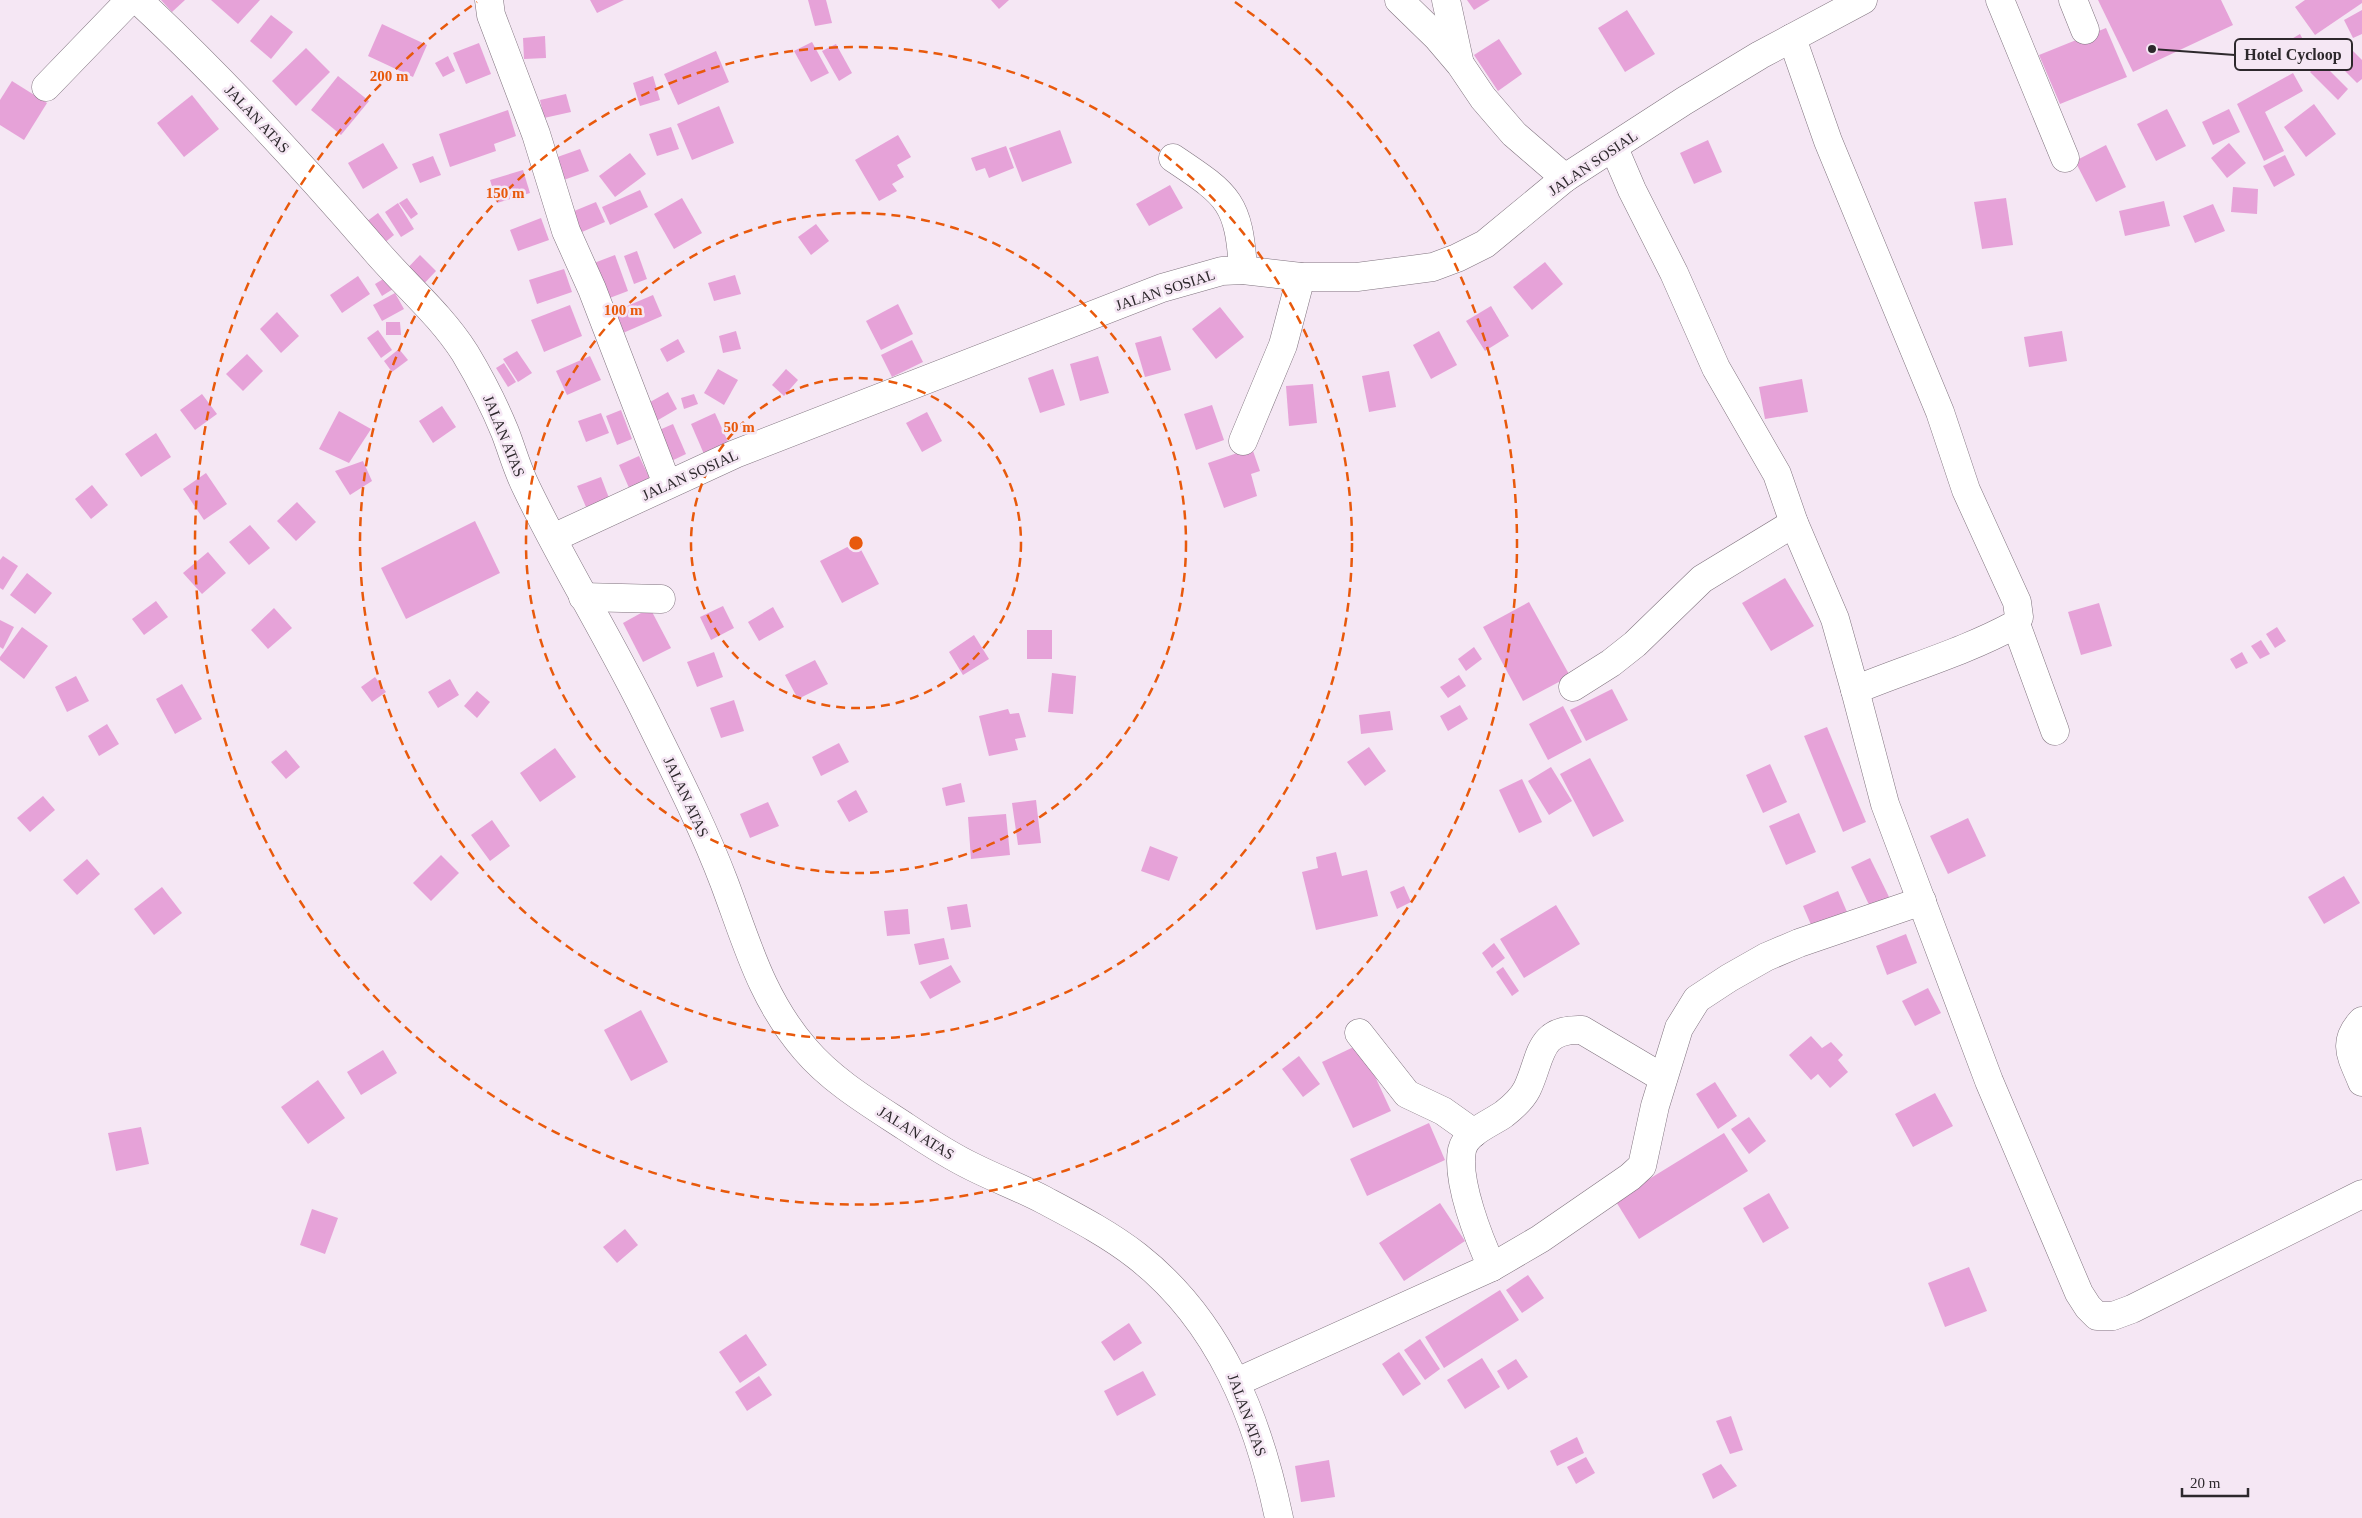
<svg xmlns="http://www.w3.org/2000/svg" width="2362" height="1518" font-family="'Times New Roman',serif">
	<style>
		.building { fill: #e6a2d8 }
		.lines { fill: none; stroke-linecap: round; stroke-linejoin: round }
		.minor-casing { stroke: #80747f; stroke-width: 29 }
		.minor { stroke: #fff; stroke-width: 28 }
		.ring { fill: none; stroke: #e8590c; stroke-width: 2.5; stroke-dasharray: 9 6 }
		.labels { text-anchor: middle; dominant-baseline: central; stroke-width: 5; stroke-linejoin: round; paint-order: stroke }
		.street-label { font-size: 15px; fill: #2d282c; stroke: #f5e7f4 }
		.centre { fill: #e8590c; stroke: #f5e7f4; stroke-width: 2.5 }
		.ring-label { font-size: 15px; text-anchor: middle; font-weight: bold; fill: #e8590c; stroke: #f5e7f4; stroke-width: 5; stroke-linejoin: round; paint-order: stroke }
		.leader { fill: none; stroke: #2d282c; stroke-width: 2 }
		.callout-dot { fill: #2d282c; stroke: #f5e7f4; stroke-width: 2 }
		.callout { fill: #f5e7f4; stroke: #2d282c; stroke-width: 2 }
		.callout-label { font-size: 16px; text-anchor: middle; font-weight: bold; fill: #2d282c }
	</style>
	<rect width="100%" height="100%" fill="#f5e7f4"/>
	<g class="building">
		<polygon points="161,0 185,0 172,12"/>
		<polygon points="211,0 260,0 238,24"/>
		<polygon points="590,0 624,0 597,13"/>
		<polygon points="808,0 826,0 832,23 815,26"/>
		<polygon points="991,0 1009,0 999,9"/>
		<polygon points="1467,0 1490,0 1474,10"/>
		<polygon points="2098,0 2221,0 2233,25 2133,72"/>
		<polygon points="2305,0 2362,0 2362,3 2315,35 2295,7"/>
		<polygon points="1627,10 1655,54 1625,72 1598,28"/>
		<polygon points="2362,10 2362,34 2353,38 2344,20"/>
		<polygon points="271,15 293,32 271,59 250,41"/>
		<polygon points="382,24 427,45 413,77 368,56"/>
		<polygon points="2106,28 2127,77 2060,104 2039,55"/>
		<polygon points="2300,34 2310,53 2286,67 2276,48"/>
		<polygon points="545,36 546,58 524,59 523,38"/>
		<polygon points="1499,39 1522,74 1498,91 1474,55"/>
		<polygon points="812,42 829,73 811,82 794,51"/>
		<polygon points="479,43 491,74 466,84 453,53"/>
		<polygon points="836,44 852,73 839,81 822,51"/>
		<polygon points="306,48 330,72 296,106 272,81"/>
		<polygon points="2350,48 2362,60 2362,79 2357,83 2336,62"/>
		<polygon points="716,51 729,82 678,105 664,74"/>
		<polygon points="448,56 455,71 443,77 435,63"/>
		<polygon points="2321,62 2348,89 2338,100 2310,72"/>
		<polygon points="2293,73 2303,91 2265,112 2284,151 2264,161 2237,104"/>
		<polygon points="338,76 369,101 341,135 311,110"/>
		<polygon points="653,76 660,100 640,106 633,83"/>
		<polygon points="12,81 47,103 24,140 0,125 0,100"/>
		<polygon points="566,94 571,112 544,118 540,100"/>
		<polygon points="192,95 219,129 184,157 157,123"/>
		<polygon points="2314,104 2336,134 2306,157 2284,127"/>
		<polygon points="719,106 734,143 692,160 677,124"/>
		<polygon points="2167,109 2186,146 2156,161 2137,124"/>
		<polygon points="2229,109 2240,132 2213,145 2202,122"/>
		<polygon points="508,110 516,136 494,144 496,151 450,167 439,134"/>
		<polygon points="671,127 679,149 657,156 649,134"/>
		<polygon points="1060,130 1072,163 1022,182 1009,148"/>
		<polygon points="898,135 911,157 897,165 904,177 892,184 897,191 879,201 855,160"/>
		<polygon points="1708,140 1722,172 1694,184 1680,153"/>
		<polygon points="383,143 398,168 363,189 348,163"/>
		<polygon points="2229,143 2246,163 2227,178 2211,158"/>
		<polygon points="2106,145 2126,187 2096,202 2075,161"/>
		<polygon points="1006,146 1014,168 989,178 985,168 976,171 971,158"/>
		<polygon points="580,149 589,171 558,182 549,160"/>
		<polygon points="630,153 646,174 615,197 599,176"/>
		<polygon points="2285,155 2295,175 2274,187 2263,166"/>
		<polygon points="433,156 441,175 420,183 412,164"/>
		<polygon points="523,170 530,193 497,203 490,180"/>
		<polygon points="1170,185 1183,208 1149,226 1136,204"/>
		<polygon points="2233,187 2258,189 2257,214 2231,212"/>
		<polygon points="640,190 648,207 610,225 602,207"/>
		<polygon points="407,198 418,214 411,219 399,203"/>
		<polygon points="682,198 702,233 674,249 654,214"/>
		<polygon points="2006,198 2013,245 1982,249 1974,202"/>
		<polygon points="2164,201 2170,226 2125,236 2119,211"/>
		<polygon points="596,202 605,222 575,235 567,214"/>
		<polygon points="398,203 414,229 401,237 385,212"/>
		<polygon points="2213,204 2225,231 2195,243 2183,216"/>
		<polygon points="378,213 394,235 383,244 366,222"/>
		<polygon points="541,218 549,240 518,251 510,230"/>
		<polygon points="816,224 829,241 811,255 798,237"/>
		<polygon points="637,251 647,279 634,284 624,256"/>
		<polygon points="420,255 436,271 418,290 402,274"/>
		<polygon points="615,255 628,291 607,299 594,263"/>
		<polygon points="1545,262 1563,284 1532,310 1513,287"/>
		<polygon points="564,269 572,292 537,304 529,280"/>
		<polygon points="735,275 741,294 714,301 708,283"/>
		<polygon points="358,276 370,294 342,313 330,295"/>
		<polygon points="385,278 393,289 382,296 375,284"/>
		<polygon points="395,293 404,309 382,321 373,305"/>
		<polygon points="653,295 662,316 623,333 613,312"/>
		<polygon points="898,304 913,334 881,350 866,321"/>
		<polygon points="570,305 582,336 544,352 531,320"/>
		<polygon points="1491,306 1509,336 1485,351 1466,321"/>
		<polygon points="1220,307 1244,337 1216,359 1192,329"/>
		<polygon points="277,312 299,336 281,353 260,329"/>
		<polygon points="386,322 400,322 401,335 386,335"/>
		<polygon points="378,330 392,350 381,358 367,338"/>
		<polygon points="736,331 741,349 723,353 719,336"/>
		<polygon points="1439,331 1457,365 1431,379 1413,345"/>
		<polygon points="2062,331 2067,361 2029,367 2024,337"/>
		<polygon points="1161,336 1171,370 1145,377 1135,343"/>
		<polygon points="678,339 685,352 667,362 660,349"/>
		<polygon points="912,340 923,362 892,377 881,355"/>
		<polygon points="399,349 408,360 392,372 384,361"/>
		<polygon points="517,351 532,373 518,382 503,359"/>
		<polygon points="247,354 263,371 243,391 226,374"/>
		<polygon points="590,356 601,380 567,395 556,371"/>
		<polygon points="1098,356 1109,393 1080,401 1070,364"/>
		<polygon points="504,363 516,382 508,387 496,368"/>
		<polygon points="718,369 738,380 724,405 704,393"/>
		<polygon points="786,369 798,380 784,396 772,385"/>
		<polygon points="1053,369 1065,405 1040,413 1028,378"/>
		<polygon points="1389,371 1396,407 1369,412 1362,376"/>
		<polygon points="1802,379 1808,412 1765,419 1759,387"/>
		<polygon points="1313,384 1317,423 1289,426 1286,386"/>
		<polygon points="668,392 677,409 653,423 643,406"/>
		<polygon points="202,394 217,414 195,430 180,410"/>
		<polygon points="694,394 698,404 684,409 681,398"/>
		<polygon points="1212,405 1224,440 1196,450 1184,414"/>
		<polygon points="442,406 456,427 433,443 419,421"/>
		<polygon points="621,410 632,439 617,445 606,416"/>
		<polygon points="339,411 371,429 349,463 319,449"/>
		<polygon points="927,412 942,441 922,452 906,423"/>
		<polygon points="601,413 609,433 586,442 578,421"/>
		<polygon points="715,413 729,444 704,454 691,424"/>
		<polygon points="673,424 686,454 663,465 650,434"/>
		<polygon points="156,433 171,457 141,477 125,454"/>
		<polygon points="1252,448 1260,471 1251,474 1257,496 1224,508 1208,463"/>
		<polygon points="639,456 654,487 633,497 619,465"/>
		<polygon points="363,461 372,481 350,495 335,471"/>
		<polygon points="206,473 227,504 204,520 183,489"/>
		<polygon points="601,477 609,498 586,507 577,486"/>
		<polygon points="92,485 108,505 91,519 75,499"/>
		<polygon points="297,502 316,522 296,541 277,521"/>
		<polygon points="475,521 500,573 406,619 381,568"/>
		<polygon points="250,525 270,548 249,565 229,542"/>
		<polygon points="857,542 879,584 842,603 820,561"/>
		<polygon points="208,552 226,573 202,594 183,573"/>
		<polygon points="3,556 18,566 3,590 0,588 0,560"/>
		<polygon points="27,573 52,593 35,614 10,595"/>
		<polygon points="1785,578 1814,626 1771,651 1742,603"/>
		<polygon points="156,601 168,617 144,635 132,619"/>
		<polygon points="1529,602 1570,676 1523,701 1483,627"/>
		<polygon points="2099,603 2112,646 2081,655 2068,612"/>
		<polygon points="723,606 734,628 711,640 700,617"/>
		<polygon points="773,607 784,627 759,641 748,622"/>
		<polygon points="274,608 292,628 268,649 251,630"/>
		<polygon points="650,608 671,648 643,662 623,623"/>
		<polygon points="0,620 14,627 3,649 0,647"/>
		<polygon points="22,627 48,646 24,679 0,660 0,657"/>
		<polygon points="2277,627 2286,641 2275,648 2266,634"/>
		<rect x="1027" y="630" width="25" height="29"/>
		<polygon points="974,635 989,659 963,675 949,652"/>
		<polygon points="2261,640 2270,654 2260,659 2251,646"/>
		<polygon points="1474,647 1482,659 1466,671 1458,659"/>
		<polygon points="714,652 723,677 697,687 687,662"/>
		<polygon points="2242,652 2248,663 2236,669 2230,659"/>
		<polygon points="815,660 828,684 798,699 785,675"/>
		<polygon points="1052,673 1076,676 1073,714 1048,712"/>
		<polygon points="1459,675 1466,686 1448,698 1440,687"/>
		<polygon points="76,676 89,701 67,712 55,687"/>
		<polygon points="375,677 386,692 372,702 361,687"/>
		<polygon points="450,679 459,695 438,708 428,692"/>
		<polygon points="182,684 202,719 175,734 156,699"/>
		<polygon points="1612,689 1628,720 1586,741 1570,710"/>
		<polygon points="477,691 490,702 477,718 464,706"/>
		<polygon points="734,700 744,731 721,738 710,708"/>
		<polygon points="1460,705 1468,719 1448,731 1440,716"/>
		<polygon points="1563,706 1582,742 1548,760 1529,724"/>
		<polygon points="1008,709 1010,714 1019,713 1026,737 1015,739 1018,750 989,756 979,716"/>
		<polygon points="1390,711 1393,730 1361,734 1359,715"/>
		<polygon points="107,724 119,744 99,756 88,736"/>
		<polygon points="1827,727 1866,822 1843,832 1804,736"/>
		<polygon points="839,743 849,762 821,776 812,757"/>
		<polygon points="1369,747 1386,771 1365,786 1347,762"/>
		<polygon points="555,748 576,777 540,802 520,773"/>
		<polygon points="286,750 300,767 286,779 271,762"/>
		<polygon points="1590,758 1624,821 1593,837 1560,774"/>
		<polygon points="1770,764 1787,802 1763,813 1746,775"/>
		<polygon points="1551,767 1572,801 1549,815 1528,781"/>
		<polygon points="1522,779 1542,822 1519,833 1499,790"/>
		<polygon points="961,783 965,802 946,806 942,788"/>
		<polygon points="856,790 868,812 849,822 837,801"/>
		<polygon points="43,796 55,810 30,832 17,818"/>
		<polygon points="1036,800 1041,843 1018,845 1012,803"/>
		<polygon points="768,802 779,826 750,838 740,814"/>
		<polygon points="1799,813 1816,852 1786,865 1769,826"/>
		<polygon points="1006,814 1010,855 971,859 968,817"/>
		<polygon points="1968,818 1986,856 1948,874 1930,836"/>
		<polygon points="492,820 510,846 490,861 471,835"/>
		<polygon points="1150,846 1178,857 1169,881 1141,871"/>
		<polygon points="1336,852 1342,876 1367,870 1378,916 1316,930 1302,872 1318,868 1316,857"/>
		<polygon points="441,855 459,873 431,901 413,883"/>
		<polygon points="1870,858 1891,901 1872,911 1851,867"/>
		<polygon points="87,859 100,874 77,895 63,880"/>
		<polygon points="2344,876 2360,903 2324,924 2308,897"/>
		<polygon points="1404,886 1411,902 1397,909 1390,892"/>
		<polygon points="162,887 182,913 154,935 134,909"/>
		<polygon points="1838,891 1850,919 1815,934 1803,906"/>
		<polygon points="967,904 971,927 951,930 947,907"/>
		<polygon points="1556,905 1580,944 1524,978 1500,939"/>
		<polygon points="908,909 910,934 887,936 884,911"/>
		<polygon points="1906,934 1917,963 1887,975 1876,946"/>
		<polygon points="944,938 949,959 919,965 914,944"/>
		<polygon points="1494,943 1505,958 1492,968 1482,953"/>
		<polygon points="951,965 961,982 930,999 920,982"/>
		<polygon points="1503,967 1519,991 1512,996 1496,972"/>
		<polygon points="1928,988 1941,1013 1915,1026 1902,1001"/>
		<polygon points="641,1010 668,1062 631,1081 604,1030"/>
		<polygon points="1811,1036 1822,1048 1831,1042 1843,1055 1838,1060 1848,1072 1830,1088 1818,1074 1811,1080 1789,1055"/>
		<polygon points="1360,1044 1391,1111 1353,1128 1322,1062"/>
		<polygon points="383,1050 397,1073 361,1095 347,1072"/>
		<polygon points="1299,1056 1320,1084 1303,1097 1282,1069"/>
		<polygon points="318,1080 345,1118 308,1144 281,1107"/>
		<polygon points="1715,1082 1737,1116 1718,1129 1696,1094"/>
		<polygon points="1935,1093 1953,1126 1913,1147 1895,1114"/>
		<polygon points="1749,1117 1766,1141 1749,1154 1731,1129"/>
		<polygon points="1429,1123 1445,1160 1367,1196 1350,1159"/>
		<polygon points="141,1127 149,1164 116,1171 108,1133"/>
		<polygon points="1724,1133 1748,1171 1639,1239 1615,1200"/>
		<polygon points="1769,1193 1789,1228 1763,1243 1743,1208"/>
		<polygon points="1440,1203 1465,1241 1404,1281 1379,1243"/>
		<polygon points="312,1209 338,1218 325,1254 300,1245"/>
		<polygon points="625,1229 638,1245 617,1263 603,1247"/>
		<polygon points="1969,1267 1987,1311 1945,1327 1928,1283"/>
		<polygon points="1528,1275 1544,1298 1522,1313 1506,1290"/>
		<polygon points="1500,1290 1519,1320 1444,1368 1425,1337"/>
		<polygon points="1129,1323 1142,1343 1114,1361 1101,1342"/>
		<polygon points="746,1334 767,1365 740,1383 719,1352"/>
		<polygon points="1420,1339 1440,1369 1425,1380 1404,1350"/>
		<polygon points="1399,1352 1421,1384 1403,1396 1382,1364"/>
		<polygon points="1482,1358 1500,1387 1465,1409 1447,1380"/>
		<polygon points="1516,1359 1528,1377 1508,1390 1497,1371"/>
		<polygon points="1143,1371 1156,1395 1117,1416 1104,1391"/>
		<polygon points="759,1376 772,1395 747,1411 735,1392"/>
		<polygon points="1731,1416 1743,1450 1730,1454 1716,1421"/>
		<polygon points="1577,1437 1584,1453 1557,1466 1550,1451"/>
		<polygon points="1586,1457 1595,1473 1576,1484 1567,1467"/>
		<polygon points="1329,1460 1335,1497 1301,1502 1295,1466"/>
		<polygon points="1721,1464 1737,1486 1713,1499 1702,1474"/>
	</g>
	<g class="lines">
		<defs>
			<g id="minor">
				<path d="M138,0c84,78 162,163 237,250 30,35 65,64 90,103 15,25 29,52 40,79 7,18 12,37 21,55 37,77 82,149 120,226 27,55 56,111 78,169 23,61 37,116 81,167 27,32 66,55 101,78 21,14 44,29 67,40 24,12 48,21 71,33 32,17 65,34 93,56 83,65 121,162 142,262"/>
				<polyline points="489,0 491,15 536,134 566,231 592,289 667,484"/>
				<polyline points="1399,0 1437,37 1460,64 1483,98 1514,134 1565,178"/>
				<polyline points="1446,0 1459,60"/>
				<polyline points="2000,0 2065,158"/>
				<polyline points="2073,0 2085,30"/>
				<polyline points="46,87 130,0"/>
				<path d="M1614,148l18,42 42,83 42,95 61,106 17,49 41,96 20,71c53,-22 110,-38 161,-66l3,-7 -2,-15 -51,-112 -26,-78 -112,-271 -36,-103"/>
				<path d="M1173,158c55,37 66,43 70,112"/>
				<polyline points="1243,441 1283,345 1301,277"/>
				<polyline points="553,538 735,454 1162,288 1222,271 1243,270 1301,277 1357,277 1433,267 1457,258 1485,244 1565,178 1684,101 1760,55 1863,0"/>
				<polyline points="583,597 661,599"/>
				<polyline points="2016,624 2055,731"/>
				<polyline points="1573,687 1611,663 1635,644 1702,579 1794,523"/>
				<polyline points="1855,690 1885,804 1989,1081 2079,1293 2088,1307 2097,1316 2113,1316 2132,1309 2362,1194"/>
				<path d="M2362,1021c-21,22 -10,36 0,61"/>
				<polyline points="1359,1033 1407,1094 1443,1111 1474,1133"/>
				<path d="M1492,1267c-13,-28 -36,-86 -30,-117 4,-18 28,-26 42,-36 9,-7 18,-15 23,-25 15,-31 10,-61 55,-59l81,48"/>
				<polyline points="1237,1382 1492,1267 1540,1239 1630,1177 1642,1166 1655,1106 1679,1028 1697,999 1729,978 1766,957 1799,943 1922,901"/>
			</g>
		</defs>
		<use href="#minor" class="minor-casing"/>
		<use href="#minor" class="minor"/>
	</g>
	<g class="ring">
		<circle cx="856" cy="543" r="165"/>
		<circle cx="856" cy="543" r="330"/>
		<circle cx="856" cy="543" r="496"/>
		<path d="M1235 2A661 661 0 1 1 477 2"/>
	</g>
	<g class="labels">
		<g class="street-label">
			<text transform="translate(257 119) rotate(47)">JALAN ATAS</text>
			<text transform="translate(1593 163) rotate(-34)">JALAN SOSIAL</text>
			<text transform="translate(1165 290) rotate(-18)">JALAN SOSIAL</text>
			<text transform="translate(504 436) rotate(68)">JALAN ATAS</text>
			<text transform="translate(690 475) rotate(-24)">JALAN SOSIAL</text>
			<text transform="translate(686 797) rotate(65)">JALAN ATAS</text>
			<text transform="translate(916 1133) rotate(32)">JALAN ATAS</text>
			<text transform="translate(1247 1415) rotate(70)">JALAN ATAS</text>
		</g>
	</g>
	<circle cx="856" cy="543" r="8" class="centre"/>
	<g class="ring-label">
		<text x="389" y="81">200 m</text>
		<text x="505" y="198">150 m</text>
		<text x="623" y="315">100 m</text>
		<text x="739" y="432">50 m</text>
	</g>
	<path class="leader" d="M2152 49L2235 55"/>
	<circle class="callout-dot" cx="2152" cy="49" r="5"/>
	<rect class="callout" x="2235" y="39" width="117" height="31" rx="5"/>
	<g class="callout-label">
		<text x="2293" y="60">Hotel Cycloop</text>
	</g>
	<path d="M2182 1488v8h66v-8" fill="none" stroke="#2d282c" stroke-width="2.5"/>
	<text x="2190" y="1488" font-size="15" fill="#2d282c" stroke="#f5e7f4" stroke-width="4" paint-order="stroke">20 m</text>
</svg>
